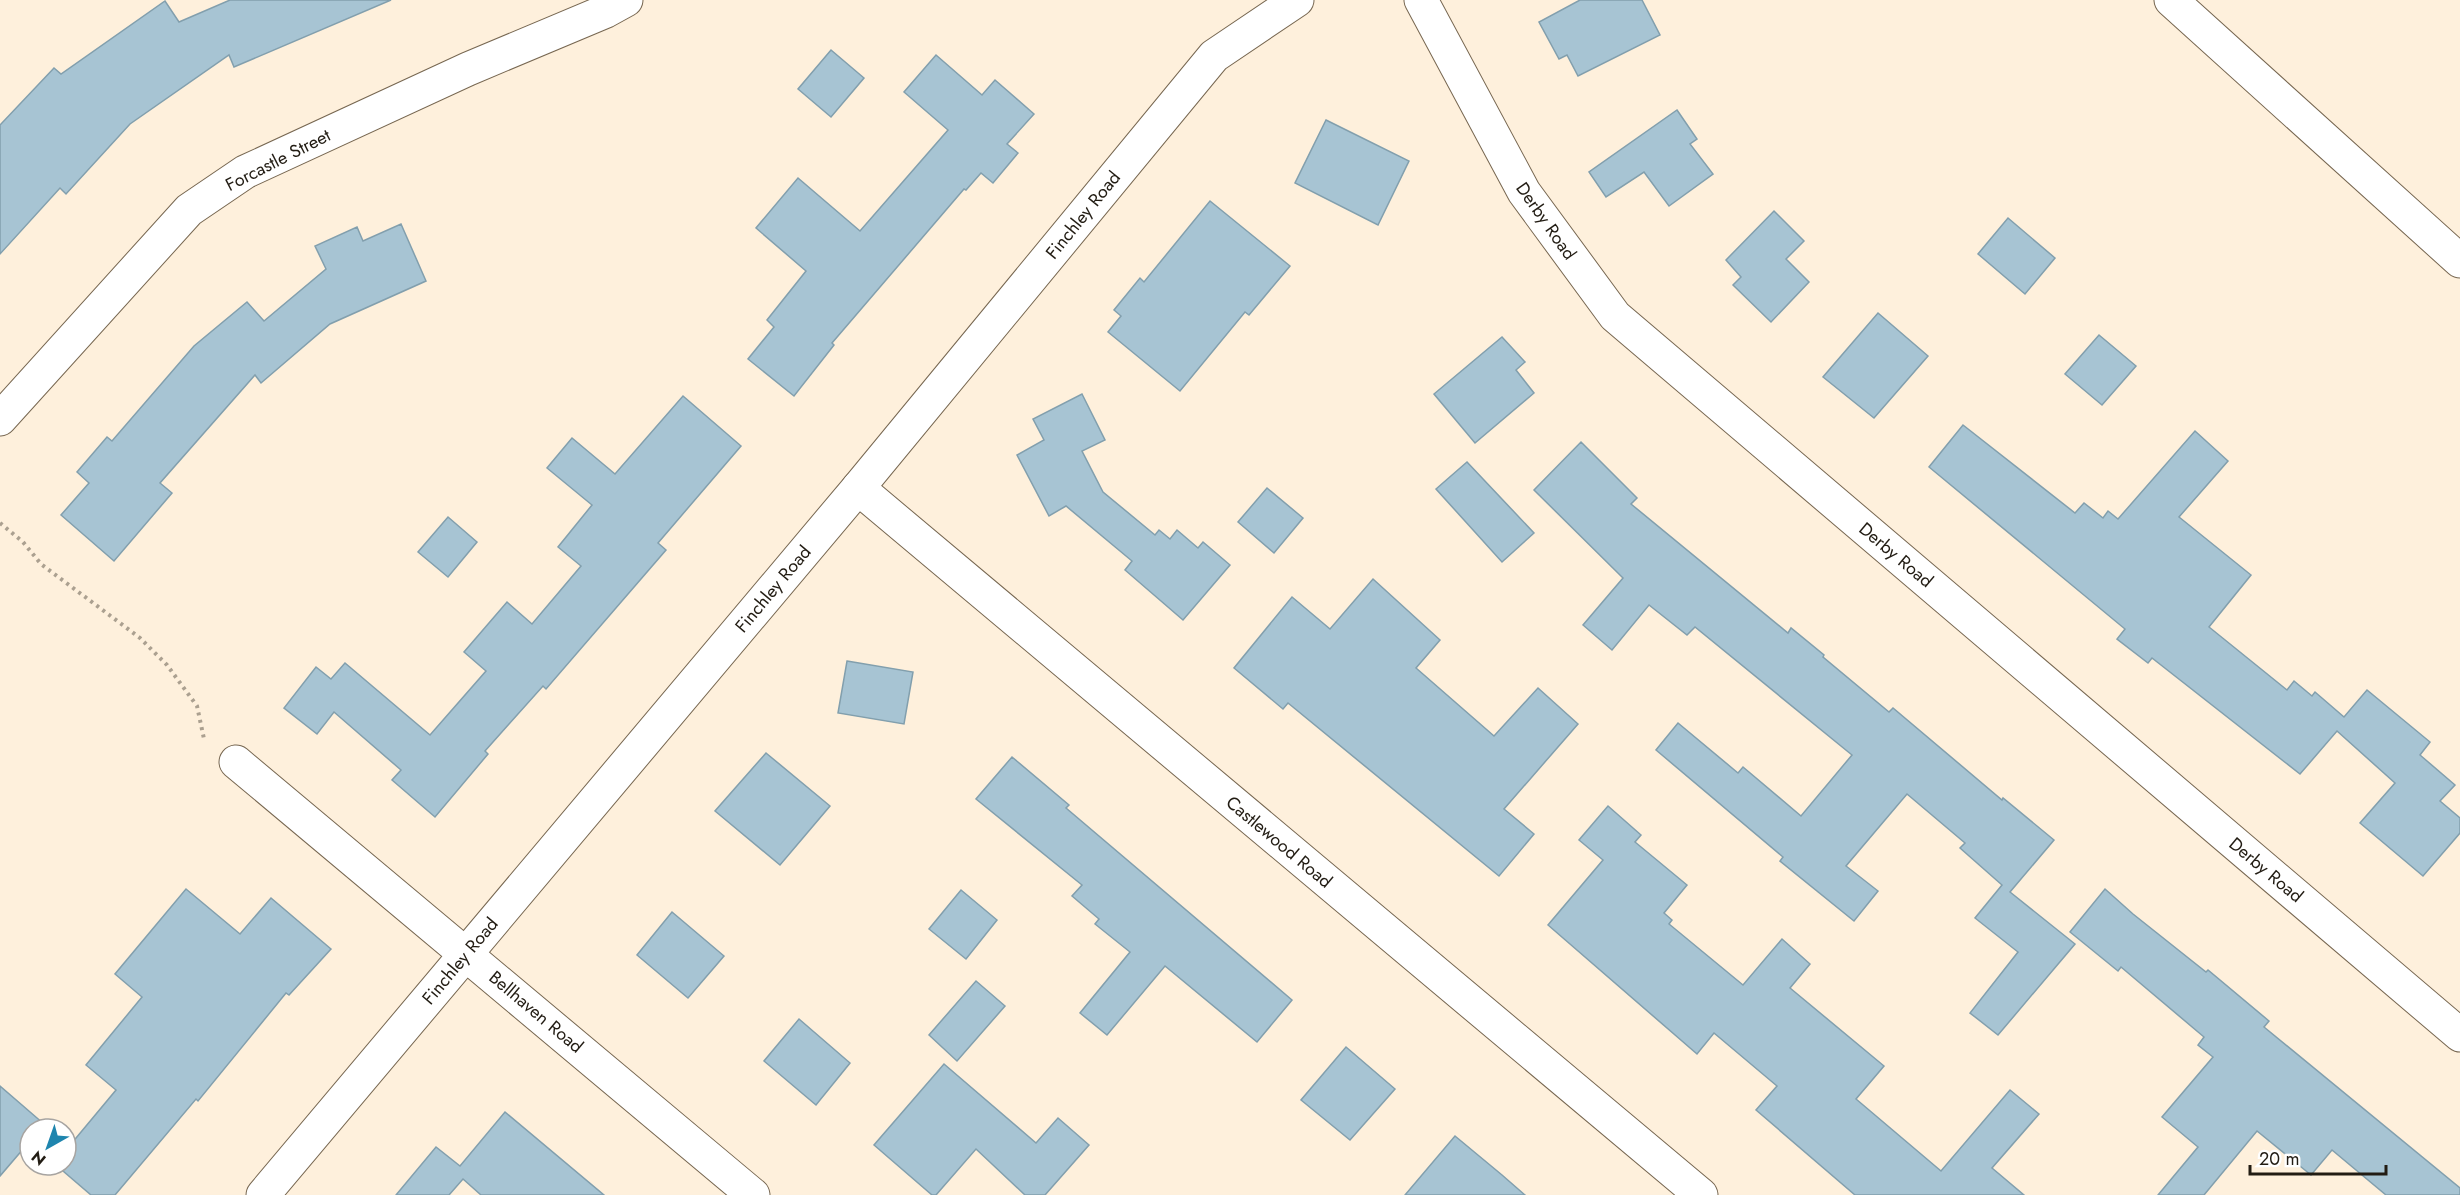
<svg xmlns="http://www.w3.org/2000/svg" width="2460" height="1195" font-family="Jost,sans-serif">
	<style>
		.building { fill: #a7c4d3; stroke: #829fad; stroke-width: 1.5 }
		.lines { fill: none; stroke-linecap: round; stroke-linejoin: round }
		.minor-casing { stroke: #776751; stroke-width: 35 }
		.path { stroke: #aba090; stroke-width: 4; stroke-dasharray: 3 4.5; stroke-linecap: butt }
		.minor { stroke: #fff; stroke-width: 33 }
		.labels { text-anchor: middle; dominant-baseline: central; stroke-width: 5; stroke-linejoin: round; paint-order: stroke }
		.street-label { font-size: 18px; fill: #221c13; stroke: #fff }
	</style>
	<rect width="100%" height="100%" fill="#fef0dc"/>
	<g class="building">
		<polygon points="230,0 391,0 234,67 229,55 130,124 66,194 60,188 0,254 0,125 54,68 61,74 165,1 179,22"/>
		<polygon points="1580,0 1642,0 1660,35 1578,76 1567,55 1559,59 1539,22"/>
		<polygon points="831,50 864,78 831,117 798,89"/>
		<polygon points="936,55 982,95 995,80 1034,114 1007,144 1018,153 993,183 981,173 966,190 964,189 832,343 834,345 794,396 748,359 774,327 767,320 806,271 756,228 798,178 860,231 948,130 904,92"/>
		<polygon points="1677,110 1697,139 1690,144 1713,174 1669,206 1644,172 1606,197 1589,172"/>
		<polygon points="1326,120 1409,161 1378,225 1295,183"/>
		<polygon points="1210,201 1290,266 1249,315 1245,312 1180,391 1108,332 1121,316 1114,310 1140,278 1144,282"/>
		<polygon points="1774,211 1804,241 1786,259 1809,282 1771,322 1733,285 1741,277 1726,260"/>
		<polygon points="2008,218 2055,258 2025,294 1978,254"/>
		<polygon points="401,224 426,281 330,324 261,383 255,375 160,483 172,493 114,561 61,515 89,483 77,472 107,437 112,441 194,346 247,302 264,321 326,269 315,246 357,227 363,241"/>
		<polygon points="1878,313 1928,356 1874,418 1823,377"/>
		<polygon points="2099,335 2136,366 2102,405 2065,374"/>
		<polygon points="1502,337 1525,362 1516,370 1534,393 1475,443 1434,394"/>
		<polygon points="1082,394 1105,440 1082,451 1103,492 1155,535 1159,530 1170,539 1177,530 1198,548 1203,542 1230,565 1183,620 1125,570 1132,561 1066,506 1049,516 1017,455 1044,440 1033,419"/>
		<polygon points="683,396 741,446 658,543 666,550 546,689 543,686 485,751 488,754 435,817 392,780 401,770 334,712 317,734 284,708 316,667 331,679 345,663 430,735 486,671 464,652 507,602 532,624 581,566 558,547 592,505 547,468 572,438 615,474"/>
		<polygon points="1963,425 2075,513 2084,503 2103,518 2108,511 2118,519 2195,431 2228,461 2179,517 2251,575 2209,627 2287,690 2294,681 2312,696 2315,692 2344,717 2367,690 2430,742 2420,755 2455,785 2440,801 2460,818 2460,833 2423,876 2360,823 2395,783 2337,731 2300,774 2152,658 2148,663 2117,639 2125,629 1929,467"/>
		<polygon points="1581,442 1637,498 1631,504 1788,633 1791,628 1824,655 1823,657 1889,712 1893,708 2002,800 2003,798 2054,840 2010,892 2075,944 1998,1035 1970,1013 2018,952 1975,918 2002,885 1960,848 1965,843 1907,794 1846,866 1878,891 1854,921 1780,861 1783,857 1656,750 1678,723 1738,773 1743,767 1801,816 1852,755 1695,627 1687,635 1649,605 1612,650 1583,625 1623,578 1534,490"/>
		<polygon points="1467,462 1534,533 1502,562 1436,489"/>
		<polygon points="1267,488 1303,518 1274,553 1238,522"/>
		<polygon points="448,517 477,542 448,577 418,552"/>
		<polygon points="1373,579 1440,640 1416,668 1494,736 1538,688 1578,724 1504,809 1534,834 1499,876 1288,703 1283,709 1234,668 1292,597 1330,629"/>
		<polygon points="847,661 913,672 904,724 838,713"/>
		<polygon points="766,753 830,806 780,865 715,811"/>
		<polygon points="1012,757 1069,805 1066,808 1292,1000 1257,1042 1165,966 1107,1035 1080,1013 1130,952 1095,924 1099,919 1072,896 1082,885 976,799"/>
		<polygon points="1608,806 1641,835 1635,842 1687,885 1664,913 1672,920 1669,924 1743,985 1782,939 1810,964 1790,988 1884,1066 1856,1099 1941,1171 2010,1090 2039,1114 1992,1168 2024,1195 1855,1195 1756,1110 1777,1086 1714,1033 1697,1054 1548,925 1603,860 1579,840"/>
		<polygon points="186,889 240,934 271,898 331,949 289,995 286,993 198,1101 196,1099 115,1195 91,1195 56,1165 66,1165 66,1150 116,1090 86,1065 142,997 115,974"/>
		<polygon points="2105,889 2133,914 2206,972 2208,970 2269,1021 2264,1027 2460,1188 2460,1195 2386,1195 2332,1150 2311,1175 2257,1131 2204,1195 2158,1195 2198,1147 2162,1117 2213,1057 2198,1045 2204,1037 2121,967 2118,971 2070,932"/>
		<polygon points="961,890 997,920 966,959 929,929"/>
		<polygon points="672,912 724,956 688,998 637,955"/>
		<polygon points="976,981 1005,1006 957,1061 929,1035"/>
		<polygon points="799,1019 850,1063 816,1105 764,1061"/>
		<polygon points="1346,1047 1395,1089 1350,1140 1301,1100"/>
		<polygon points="944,1064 1036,1143 1058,1118 1089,1145 1045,1195 1025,1195 976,1149 936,1195 932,1195 874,1145"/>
		<polygon points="0,1086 44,1124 40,1129 30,1129 30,1141 0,1176"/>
		<polygon points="505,1112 604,1195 481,1195 463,1179 449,1195 396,1195 436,1147 460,1166"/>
		<polygon points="1455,1136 1502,1175 1525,1195 1405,1195"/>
	</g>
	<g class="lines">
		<defs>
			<g id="minor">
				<polyline points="1421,0 1524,192 1615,316 2460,1035"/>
				<polyline points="2171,0 2460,261"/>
				<polyline points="0,419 189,210 245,172 468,69 606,11 626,0"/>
				<polyline points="858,488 1701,1195"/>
				<polyline points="236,762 753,1195"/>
				<polyline points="263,1195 858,488 1214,56 1297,0"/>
			</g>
		</defs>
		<use href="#minor" class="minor-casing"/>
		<polyline class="path" points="0,523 23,542 41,564 140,638 167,665 197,706 204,739"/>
		<use href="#minor" class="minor"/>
	</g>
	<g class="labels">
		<g class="street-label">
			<text transform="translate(278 160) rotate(-27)">Forcastle Street</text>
			<text transform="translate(1083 215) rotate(-51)">Finchley Road</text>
			<text transform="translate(1546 221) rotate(55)">Derby Road</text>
			<text transform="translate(1896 555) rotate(40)">Derby Road</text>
			<text transform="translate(773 589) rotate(-50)">Finchley Road</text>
			<text transform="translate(1279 842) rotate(40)">Castlewood Road</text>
			<text transform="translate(2266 870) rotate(40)">Derby Road</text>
			<text transform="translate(460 961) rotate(-50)">Finchley Road</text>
			<text transform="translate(536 1012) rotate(40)">Bellhaven Road</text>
		</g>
	</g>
	<g transform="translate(48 1147) rotate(220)"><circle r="28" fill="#ffffff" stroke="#a7a4a1" stroke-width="1.5"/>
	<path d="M0-4.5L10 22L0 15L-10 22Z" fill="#1e85ae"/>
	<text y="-9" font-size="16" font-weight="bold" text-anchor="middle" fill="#221c13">N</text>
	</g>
	<path d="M2250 1165v9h136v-9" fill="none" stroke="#221c13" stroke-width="3"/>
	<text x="2259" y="1165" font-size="18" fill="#221c13" stroke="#ffffff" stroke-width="4.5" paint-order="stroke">20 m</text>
</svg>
